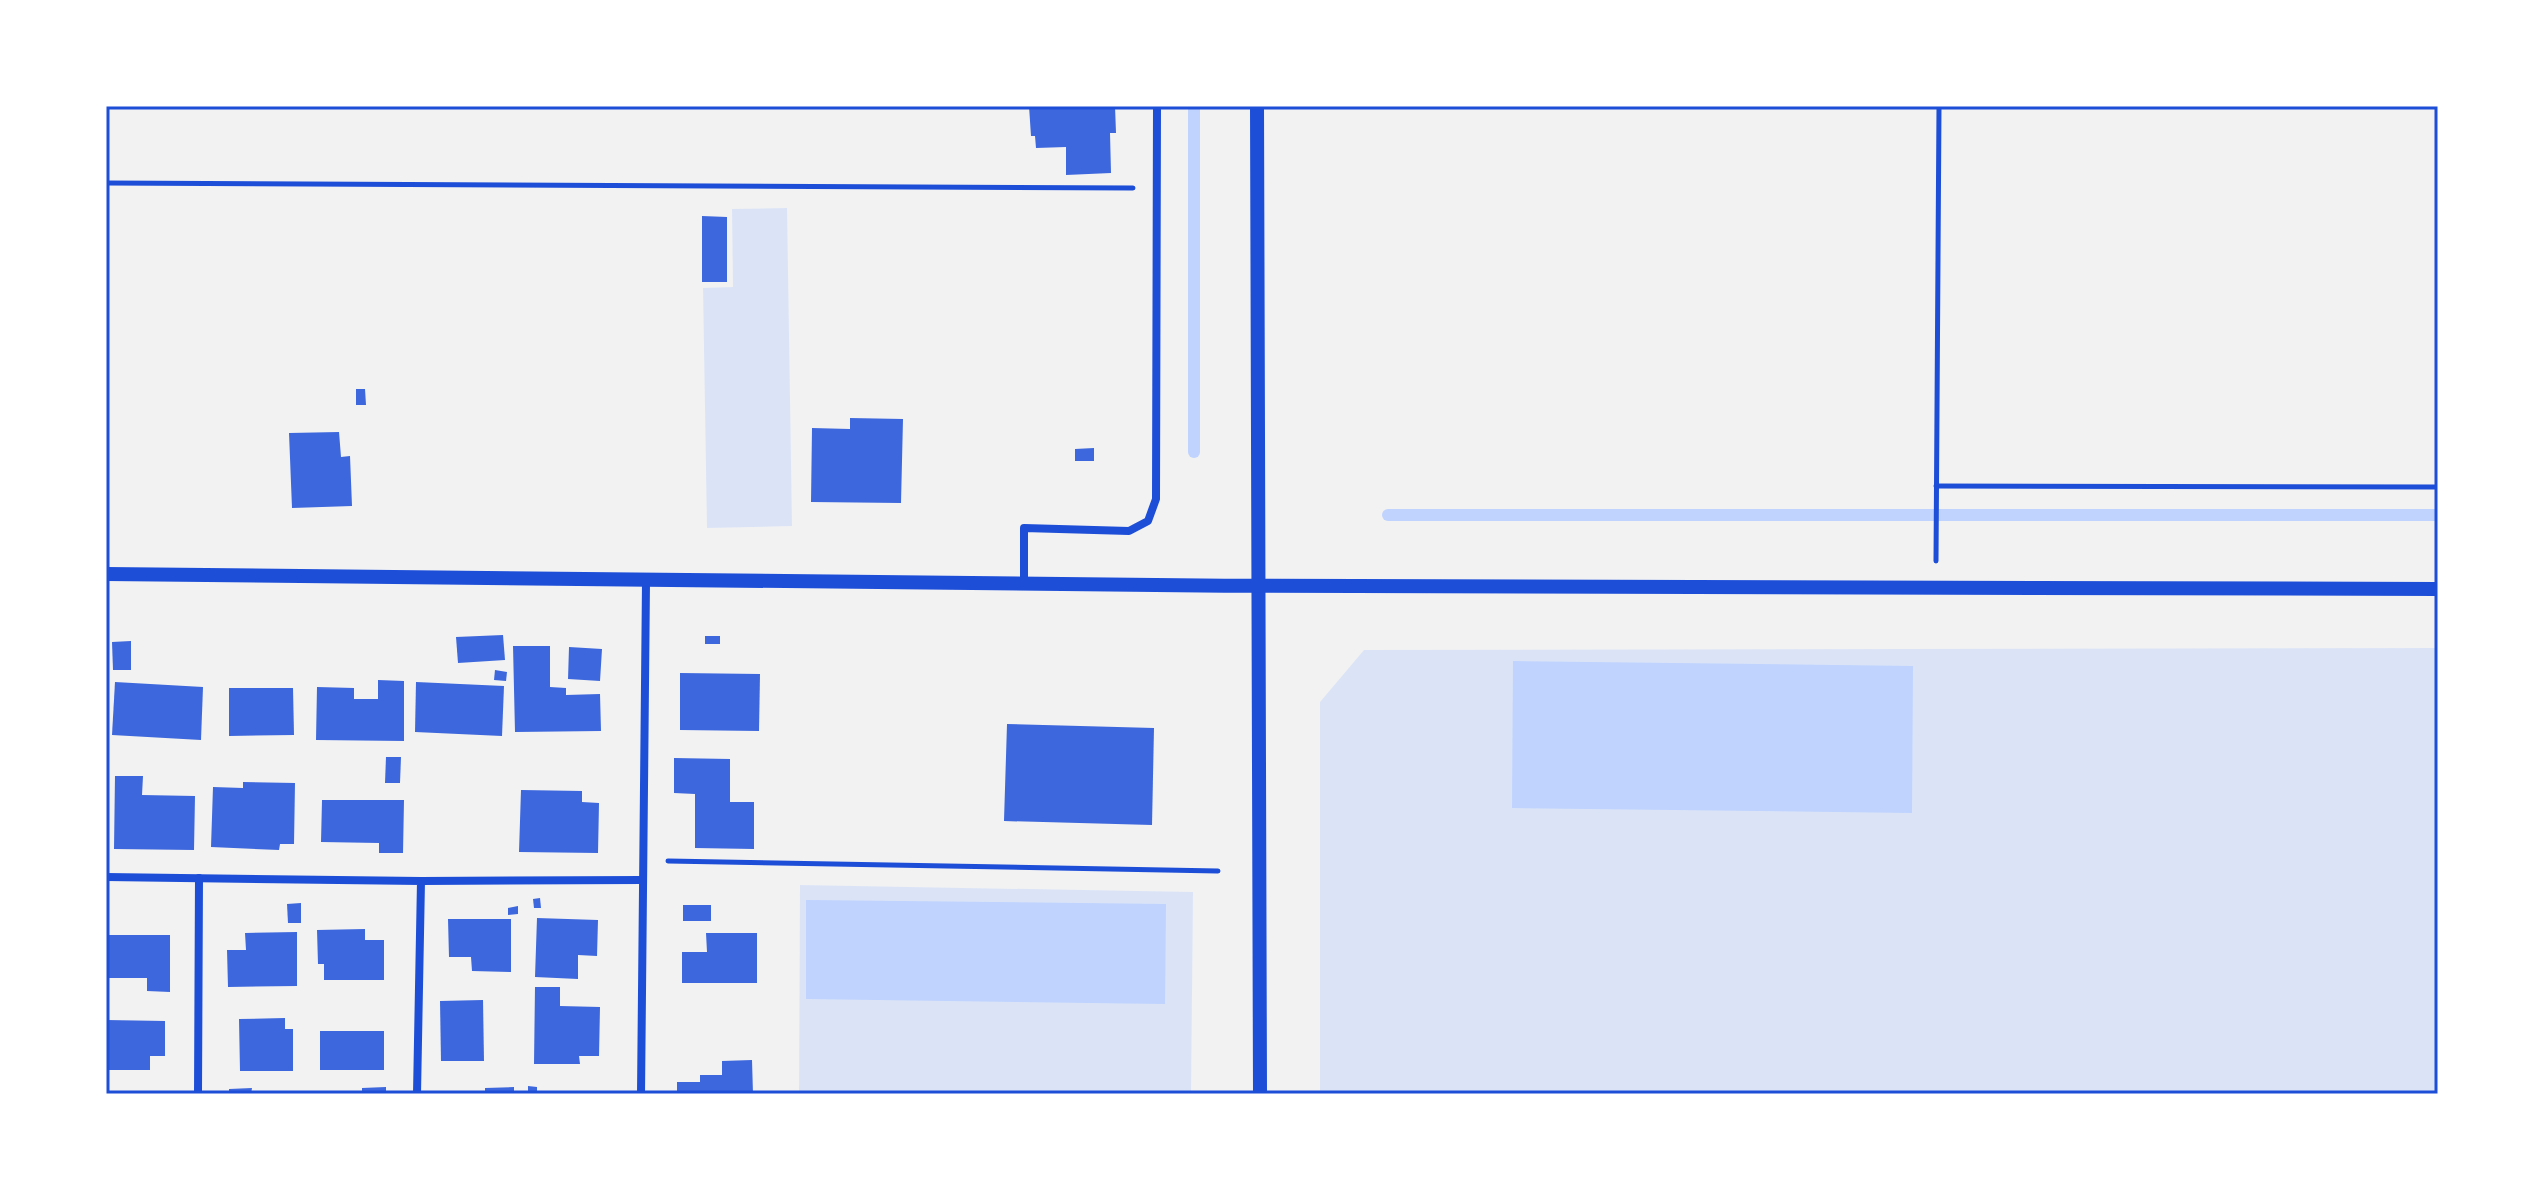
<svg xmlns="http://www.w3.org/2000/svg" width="2544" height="1200" font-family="'Varela Round',sans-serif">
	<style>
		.green { fill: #dbe4f7 }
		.water { fill: #bfd3fe }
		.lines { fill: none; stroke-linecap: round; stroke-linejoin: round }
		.stream { stroke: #bfd3fe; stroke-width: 12 }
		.building { fill: #3d67dc }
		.path { stroke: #1d4ed8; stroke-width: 5 }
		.minor { stroke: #1d4ed8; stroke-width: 8 }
		.tertiary { stroke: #1d4ed8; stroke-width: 14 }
		.neatline { fill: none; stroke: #1d4ed8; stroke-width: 3 }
	</style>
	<rect width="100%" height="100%" fill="#f2f2f2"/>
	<g class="green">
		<polygon points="787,208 792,526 707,528 703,288 733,287 732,209"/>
		<polygon points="2438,648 2438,1094 1320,1094 1320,702 1364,650"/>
		<polygon points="800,885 1193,892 1191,1094 799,1094"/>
	</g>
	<g class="water">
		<polygon points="1513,661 1913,666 1912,813 1512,808"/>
		<polygon points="806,900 1166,904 1165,1004 806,999"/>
	</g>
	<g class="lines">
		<g class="stream">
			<polyline points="1194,106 1194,452"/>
			<polyline points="1388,515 2438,515"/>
		</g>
	</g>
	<g class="building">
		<polygon points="1029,106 1115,106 1116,133 1110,133 1111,173 1066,175 1066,147 1036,148 1035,136 1031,136"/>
		<polygon points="702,216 727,217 727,282 702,282"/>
		<polygon points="356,389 365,389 366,405 356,405"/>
		<polygon points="850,418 903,419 901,503 811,502 812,428 850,429"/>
		<polygon points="339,432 341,457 350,456 352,506 292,508 289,433"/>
		<polygon points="1094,448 1094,461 1075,461 1075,449"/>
		<polygon points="503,635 505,660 458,663 456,637"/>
		<rect x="705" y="636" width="15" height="8"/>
		<polygon points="131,641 131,670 113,670 112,642"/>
		<polygon points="513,646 550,646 550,687 566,688 566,695 600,694 601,731 515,732"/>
		<polygon points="569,647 602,649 600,681 568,679"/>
		<polygon points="495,670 507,672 506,681 494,680"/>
		<polygon points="680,673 760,674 759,731 680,730"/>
		<polygon points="378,680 404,681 404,741 316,740 317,687 354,688 354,699 378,699"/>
		<polygon points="115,682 203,687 201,740 112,735"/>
		<polygon points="416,682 504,686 502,736 415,732"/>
		<polygon points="229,688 293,688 294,735 229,736"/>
		<polygon points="1007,724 1154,728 1152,825 1004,821"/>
		<polygon points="386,757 401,757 400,783 385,783"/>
		<polygon points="674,758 730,759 730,802 754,802 754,849 695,848 695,794 674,793"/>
		<polygon points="115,776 143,776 142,795 195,796 194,850 114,849"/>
		<polygon points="243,782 295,783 294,844 280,844 279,850 211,847 213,787 243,788"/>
		<polygon points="521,790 582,791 582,802 599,803 598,853 519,852"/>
		<polygon points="322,800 404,800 403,853 379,853 379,843 321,842"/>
		<polygon points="540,898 541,908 534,908 533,899"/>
		<polygon points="301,903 301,923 288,923 287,904"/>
		<rect x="683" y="905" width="28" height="16"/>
		<polygon points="518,906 518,914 508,915 508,908"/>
		<polygon points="537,918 598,920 597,956 578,955 578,979 535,977"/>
		<polygon points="448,919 511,919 511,972 472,971 471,957 449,957"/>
		<polygon points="365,929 365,940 384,940 384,980 324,980 324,964 318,964 317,930"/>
		<polygon points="297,932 297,986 228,987 227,950 246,950 245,933"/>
		<polygon points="706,933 757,933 757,983 682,983 682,952 707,952"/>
		<polygon points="106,935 170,935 170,992 147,991 147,978 106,978"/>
		<polygon points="535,987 560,987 560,1006 600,1007 599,1056 579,1056 580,1064 534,1064"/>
		<polygon points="483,1000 484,1061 441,1061 440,1001"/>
		<polygon points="285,1018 285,1029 293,1029 293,1071 240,1071 239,1019"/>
		<polygon points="106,1020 165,1021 165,1056 150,1056 150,1070 106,1070"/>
		<rect x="320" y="1031" width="64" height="39"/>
		<polygon points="752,1060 753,1094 677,1094 677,1082 700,1082 700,1075 722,1075 722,1061"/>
		<polygon points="528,1086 537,1087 537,1094 528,1094"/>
		<polygon points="386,1087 386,1094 362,1094 362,1088"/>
		<polygon points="514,1087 514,1094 485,1094 485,1088"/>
		<polygon points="252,1088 251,1094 229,1094 229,1089"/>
	</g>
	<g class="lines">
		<g class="path">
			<polyline points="106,183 1133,188"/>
			<polyline points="1936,486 2438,487"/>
			<polyline points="1936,561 1939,106"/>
			<polyline points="668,861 1218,871"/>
		</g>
		<g class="minor">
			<polyline points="1024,582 1024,528 1129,531 1148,521 1156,499 1157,106"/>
			<polyline points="106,877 421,881 417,1094"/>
			<polyline points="421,881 643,880"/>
			<polyline points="198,1094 199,878"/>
			<polyline points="641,1094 646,582"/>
		</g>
		<g class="tertiary">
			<polyline points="1257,106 1260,1094"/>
			<path d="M106,574c777,11 1555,16 2332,15"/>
		</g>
	</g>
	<rect width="2544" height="1200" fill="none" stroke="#ffffff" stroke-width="216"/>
	<rect x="108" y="108" width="2328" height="984" class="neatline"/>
</svg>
